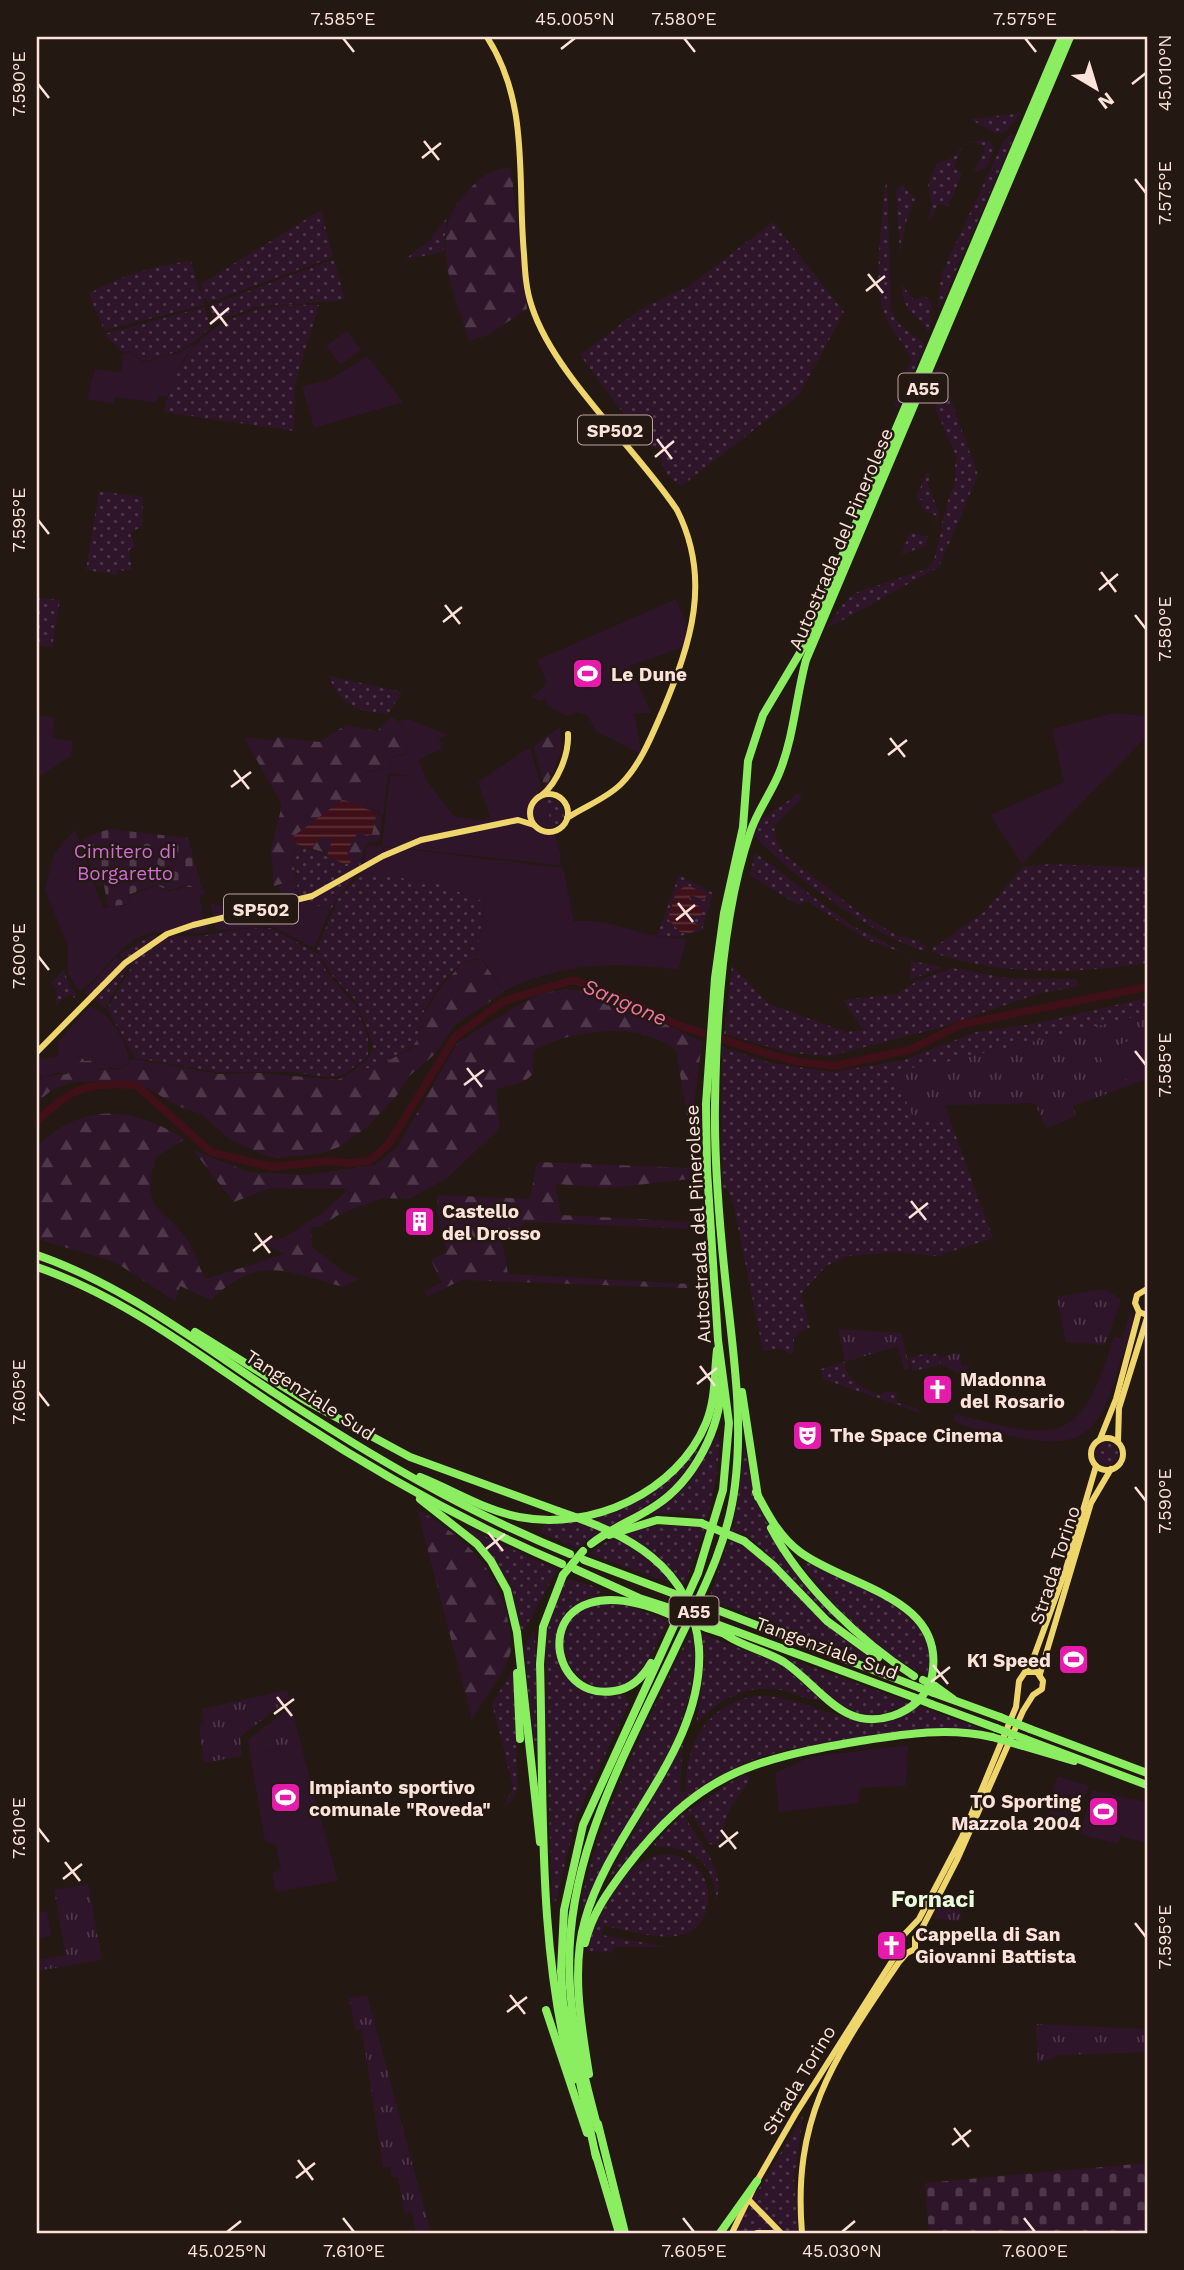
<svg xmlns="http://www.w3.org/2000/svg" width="1184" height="2270" font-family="'Work Sans',sans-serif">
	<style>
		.grass { fill: url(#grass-dots); fill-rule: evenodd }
		.forest { fill: url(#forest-firs) }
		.cemetery { fill: url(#cemetery-stones) }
		.park { fill: url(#park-tufts) }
		.garden { fill: #2e152a }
		.water { fill: url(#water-rules) }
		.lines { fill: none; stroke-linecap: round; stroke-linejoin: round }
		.river { stroke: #3f1018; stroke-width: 8 }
		.primary { stroke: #efd66c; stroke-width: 6 }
		.motorway { stroke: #8bee61; stroke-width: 8 }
		.motorway-bridge { stroke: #8bee61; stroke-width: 8 }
		.ticks { fill: none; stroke: #fbe3d9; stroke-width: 2.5 }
		.labels { text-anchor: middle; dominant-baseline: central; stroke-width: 5; stroke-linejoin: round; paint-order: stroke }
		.shield { fill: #241812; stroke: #baa69d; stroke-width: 2 }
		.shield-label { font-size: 18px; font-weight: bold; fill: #fbe3d9 }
		.street-label { font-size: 19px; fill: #fbe3d9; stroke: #241812 }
		.poi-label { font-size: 19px; font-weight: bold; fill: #fbe3d9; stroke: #241812; text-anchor: start }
		.park-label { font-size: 19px; fill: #cd6dd3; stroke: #241812 }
		.water-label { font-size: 21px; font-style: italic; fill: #f0729f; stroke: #241812 }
		.quarter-label { font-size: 23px; font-weight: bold; fill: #e9fbdb; stroke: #241812 }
		.neatline { fill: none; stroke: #fbe3d9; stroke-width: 2.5 }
		.ticks-label { font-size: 18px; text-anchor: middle; fill: #fbe3d9 }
	</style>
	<defs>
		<pattern id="grass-dots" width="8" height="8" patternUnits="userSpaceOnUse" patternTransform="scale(1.75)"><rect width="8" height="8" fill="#2e152a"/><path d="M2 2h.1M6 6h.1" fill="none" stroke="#4d3748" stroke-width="1.8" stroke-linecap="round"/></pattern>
		<pattern id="forest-firs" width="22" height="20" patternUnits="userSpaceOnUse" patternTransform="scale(1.75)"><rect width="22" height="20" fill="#2e152a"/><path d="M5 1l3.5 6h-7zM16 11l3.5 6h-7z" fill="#4d3748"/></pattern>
		<pattern id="cemetery-stones" width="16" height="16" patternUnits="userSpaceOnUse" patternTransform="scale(1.75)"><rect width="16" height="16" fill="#2e152a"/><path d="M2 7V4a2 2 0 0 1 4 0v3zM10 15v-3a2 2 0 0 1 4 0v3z" fill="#4d3748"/></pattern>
		<pattern id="park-tufts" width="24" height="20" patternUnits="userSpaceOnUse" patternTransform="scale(1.75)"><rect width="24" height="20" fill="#2e152a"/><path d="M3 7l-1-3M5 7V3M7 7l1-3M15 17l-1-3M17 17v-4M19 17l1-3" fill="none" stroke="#4d3748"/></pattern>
		<pattern id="water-rules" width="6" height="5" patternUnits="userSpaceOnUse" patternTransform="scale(1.75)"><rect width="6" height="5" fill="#3f1018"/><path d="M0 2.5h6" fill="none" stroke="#5c3339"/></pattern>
	</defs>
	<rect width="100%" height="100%" fill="#241812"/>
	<g class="grass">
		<polygon points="1022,113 1006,131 996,134 970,119"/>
		<polygon points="1012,133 1014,137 937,314 941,275 1004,140"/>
		<path d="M982,140l8,2 4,6 -7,19 -9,5 -5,-3 4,-2 8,-20 -12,-5 -9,2 -10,22 8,9 -14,31 -10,-2 -7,16 -3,-1 4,-13 -4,-22 9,-21c4,-2 7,-2 11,-3 14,-5 6,-17 34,-20z"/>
		<path d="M887,183l4,127 8,14 26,20 -27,63 -4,-1 17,-46c-7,-18 -21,-30 -27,-47 -12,-32 -1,-90 0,-124z"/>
		<polygon points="903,185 915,200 906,222 900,255 896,190"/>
		<path d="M321,210l12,47 -125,46 -2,-5 -3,1 1,6 -100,25 -15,-36c29,-18 68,-29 102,-33l9,31h3l-2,-8z"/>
		<polygon points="447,218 443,252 404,260 429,241"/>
		<path d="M773,222l71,90 -45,83 -111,86 -6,4c-16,-5 -21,-21 -23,-36l-12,-4 -67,-90 61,-46 48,-23z"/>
		<polygon points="334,259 345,300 255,307 214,323 209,306"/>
		<path d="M901,284l13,16 11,-4 7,8 -3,30c-9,-22 -25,-15 -28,-50z"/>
		<path d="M319,305l-24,79 -1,47 -130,-19c18,-82 76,-111 155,-107z"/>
		<path d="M205,307l5,21c-24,23 -36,26 -67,33l-13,-10 -7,1 -19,-18z"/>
		<path d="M938,365l40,110 -39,92 -111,61 13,-22 14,-13 72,-24 7,-9 7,-29h3l-3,-4c4,-14 7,-29 13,-42 3,-8 -1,-18 3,-27l-22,-50 1,-5 6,-3 -2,-6 -6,1 -2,-11z"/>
		<polygon points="927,472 930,474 928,484 939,513 934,527 936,516 921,508 923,501 916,498"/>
		<polygon points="99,491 143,497 142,527 130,532 136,547 129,550 132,571 118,570 117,575 86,570"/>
		<polygon points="910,532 928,537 925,546 901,555"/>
		<polygon points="37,598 60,600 52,647 37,645"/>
		<path d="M329,677v-1l73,16 -14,22c-30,-2 -48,-9 -59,-37z"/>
		<path d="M799,793l3,4c-8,11 -20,18 -28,30l3,15 8,13 76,59 35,21 22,6 8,6 -2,4c-51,-16 -136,-77 -171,-117l8,-14z"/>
		<polygon points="548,798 559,802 564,814 561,823 550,828 542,800"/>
		<path d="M299,846l23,7 22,11 11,-3 9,-13c-4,35 -20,34 -33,62l-38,-12 6,-18 -4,1 2,-8 -5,-13z"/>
		<polygon points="755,853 851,925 911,956 868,940 807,901 798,905 750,875"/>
		<path d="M1050,864l97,4v95c-68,11 -149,13 -215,-11l1,-4 51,-36 39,-45z"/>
		<path d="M362,873l72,9 51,20 -9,57c-23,3 -46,37 -54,57 -3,9 -3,19 -6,28l-38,22 -26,6 17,-15 4,-9 -3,-11 -15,-37 -25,-27 -13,-24 22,-52z"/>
		<path d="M679,875l34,18 -11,38 -27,6 -18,-1zM687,885l2,14 11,8 2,7h-22l20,13 -9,6 -23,-14z"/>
		<polygon points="271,928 320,955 326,971 356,1006 368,1038 368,1056 346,1073 331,1078 295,1072 219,1072 135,1058 107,1009 131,968 129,961 118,955 151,936 200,936 241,929"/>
		<polygon points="116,957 129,966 105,1008 84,993"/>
		<polygon points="911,961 943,967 910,980"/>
		<polygon points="732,965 769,1004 846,1032 863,1030 843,1000 897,994 917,981 952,968 1007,978 1077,979 1078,986 1034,995 939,1028 830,1056 791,1053 724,1034"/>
		<polygon points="64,969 68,983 77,995 74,998 72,994 64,997 56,1006 57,989 51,983"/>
		<polygon points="1147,998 1147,1014 947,1062 894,1071 914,1119 950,1120 993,1238 937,1256 898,1252 847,1256 826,1266 801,1294 810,1328 801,1331 794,1338 794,1352 790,1354 780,1348 763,1351 734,1207 728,1190 721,1186 722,1047 771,1063 832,1072 904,1060 976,1032 1033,1024"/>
		<polygon points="927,1353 929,1356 937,1353 942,1365 913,1371 909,1358"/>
		<path d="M845,1362c-1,18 22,28 36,34l2,-4h13l2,11 19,5 3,5 -97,-34 -2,-10z"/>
		<path d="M713,1437h4l3,5c-4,52 -17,98 -37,145l-95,-33c37,-28 66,-31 111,-29l2,-8 -15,-4 -38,1 8,-4z"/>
		<path d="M702,1442c-31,66 -74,67 -125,106l-37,-16 5,-8 94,-23 32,-23z"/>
		<circle cx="1107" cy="1454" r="11"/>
		<path d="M745,1446c9,85 50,119 102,181l-28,-20 -69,-70 -7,-4 -3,9 39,33 56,57 48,34 -174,-67 24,-71z"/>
		<polygon points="467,1528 557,1570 520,1638 516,1606 503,1574"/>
		<path d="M807,1561c39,19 110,38 122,85 2,8 0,19 -1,28 -53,-17 -89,-66 -125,-107z"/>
		<path d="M566,1579l25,6 10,7c-12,9 -27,9 -37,23 -20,29 -3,73 32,80 9,2 18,0 27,-1l6,9 -53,115 -20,83 -4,1 -8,-255 3,-27z"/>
		<path d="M600,1602l27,3 41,16c-11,21 -20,49 -41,62 -41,24 -88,-38 -51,-69 6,-5 16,-8 24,-12z"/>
		<polygon points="535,1629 537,1751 535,1751 523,1647"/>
		<path d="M691,1630l88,33 42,37c-8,2 -22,-5 -31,-8 -38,-10 -70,4 -94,33l9,-67 -1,-11 -10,1c6,81 -74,186 -109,260l-5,-1c20,-98 69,-187 111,-277z"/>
		<polygon points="782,1656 902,1700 910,1704 874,1717 846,1711"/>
		<polygon points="513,1669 518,1787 513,1799 504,1807 513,1786 492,1704"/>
		<path d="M755,1696c56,-4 111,53 162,10l65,23 -71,1 -126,20 -33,10 -32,15 -32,21 -82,87 77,-141 -3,50 6,-1c-1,-47 20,-86 69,-95z"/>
		<path d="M743,1774l6,3v5l-19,26 -13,37 -8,-1 -17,-30 -6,4c13,25 41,53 30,83 -1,-37 -24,-56 -60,-54l-2,-3 26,-28z"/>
		<path d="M671,1854c10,3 20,6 28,16 16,19 11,55 -14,64 -23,8 -57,-4 -81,-8l-2,9 66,12h-54l-2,6 -26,-2c9,-38 39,-97 85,-97z"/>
		<polygon points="803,2116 794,2178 798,2233 786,2233 752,2200"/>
		<polygon points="750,2204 774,2230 736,2233"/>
	</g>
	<g class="forest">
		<path d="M511,167l16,142 -39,26 -19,6c-14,-48 -44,-106 -3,-148 16,-17 21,-22 45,-26z"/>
		<path d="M391,717c14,7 18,22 15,36l-15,4 -1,10c-10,4 -21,1 -29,9v8l8,13 -6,12 14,3 5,5 -3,24 -11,2 -13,18 -11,3 -21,-12 -24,-7 -8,15 5,13 -1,7 -21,6 -3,-36 11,-45 -38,-68 31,4 2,-4 42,5 27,-17 31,6z"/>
		<polygon points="560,727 562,749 545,790 534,746"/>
		<polygon points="481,959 504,992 455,1025 435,1054 408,1077 398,1094 367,1127 339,1147 318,1154 274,1158 265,1155 231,1140 201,1114 178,1106 135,1081 72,1082 53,1089 37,1102 37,1084 43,1077 67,1074 74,1059 81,1057 85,1061 95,1060 97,1070 122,1069 133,1059 219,1074 259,1073 337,1080 352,1072 378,1066 412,1048 418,1038 422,1017 443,984 463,963"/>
		<path d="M565,989c47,4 94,33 137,53l-12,92 -14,-84c-40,-30 -101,-20 -143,0v24c-15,15 -23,8 -37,16l4,38 -53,50 -38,21 -27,-1 -42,16 -21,13h-8l1,20 32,25 15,7 -16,8c-55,-16 -85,-33 -132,13l-31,-14 -5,15 -60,-39 -78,-23v-93c49,-45 94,-39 148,-7l-29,18c-17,57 7,46 33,86 7,11 9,24 17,36l79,-25 -31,-15 30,-1 42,-28 23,-21 -79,-1 -36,14 -41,-52 56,22 59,3 67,-10 23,-19 60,-104 63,-38 20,-10z"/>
		<polygon points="537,1162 691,1168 689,1179 611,1188 555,1184 561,1215 691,1222 690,1229 526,1222 502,1241 508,1274 690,1284 687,1288 462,1280 428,1296 425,1291 442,1282 431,1260 447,1251 439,1226 437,1195 530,1199"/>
		<path d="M417,1509c45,27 82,58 91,113 2,9 5,22 2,32 -7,22 -26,45 -38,65z"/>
	</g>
	<g class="cemetery">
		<polygon points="109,829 188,838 202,889 183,886 169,890 155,885 128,895 129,904 108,907 104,885 97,886 82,839"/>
		<polygon points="1147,2163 1147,2233 929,2233 925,2183"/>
	</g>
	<g class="park">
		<polygon points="1147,1014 1147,1033 1099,1054 1113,1084 1147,1071 1147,1079 1073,1106 1076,1116 1046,1129 1035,1103 945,1105 950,1120 914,1119 893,1071 947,1062"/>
		<polygon points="1104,1289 1121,1299 1105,1345 1066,1342 1057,1297"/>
		<polygon points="838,1329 901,1333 910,1369 904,1370 898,1346 845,1362"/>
		<polygon points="959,1352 962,1366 970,1365 964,1376 942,1365 940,1358"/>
		<polygon points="287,1690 290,1698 240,1737 242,1756 204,1763 199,1726 204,1724 202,1709"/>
		<polygon points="291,1707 301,1745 250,1754 248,1740"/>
		<polygon points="88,1884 102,1960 37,1971 37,1960 66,1955 54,1890"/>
		<polygon points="947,1893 962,1897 960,1922 934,1918 938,1905"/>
		<polygon points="367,1995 431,2233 416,2233 412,2212 405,2213 398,2177 392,2177 390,2166 383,2167 362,2030 356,2030 349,1998"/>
		<polygon points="1036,2024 1147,2029 1147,2052 1060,2055 1038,2063"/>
	</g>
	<g class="garden">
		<polygon points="347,331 361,350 340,365 326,346"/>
		<polygon points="191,345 195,346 184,359 167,397 158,396 157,403 115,397 113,404 87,399 95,369 121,372 123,353 130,352 143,362 179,353"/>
		<polygon points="367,356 403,402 314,428 302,386 329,380"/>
		<polygon points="676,599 690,632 684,647 630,666 651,713 634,713 642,755 596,731 587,715 578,712 566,716 548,706 545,698 539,701 532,697 547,683 537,660"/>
		<polygon points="1114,713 1147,716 1147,736 1022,864 990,815 1064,782 1052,729"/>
		<polygon points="40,715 55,718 52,738 73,741 71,756 37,778"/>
		<path d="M408,719l40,16 -9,3 3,10 -23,12 7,20 28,36 26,5 10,-4 -12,-35 52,-35 31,110 -2,8 -177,-19 8,-70h23l-25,-3 -5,44 -5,-6 -14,-2 5,-12 -8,-13v-8c9,-7 19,-4 29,-9l1,-9 16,-4v-14l-8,-19z"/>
		<path d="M75,829l28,79 26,-4 -1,-8 28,-10 13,5 15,-4 20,2 1,5 -6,2 9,36c-21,4 -47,-5 -67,4 -26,12 -44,48 -62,55l-11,-17v-28l-23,-56 9,-36z"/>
		<path d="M371,845l192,23 11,54c31,-7 76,20 113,16l-9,32c-61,-9 -118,-7 -174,21l-22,-32h-6l9,-57 -51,-20 -72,-9 5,-26z"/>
		<polygon points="299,880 293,898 330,910 314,948 271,926 216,931 210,903 229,908 275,899 280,892 279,885"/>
		<path d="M89,1007c19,2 40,37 40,55l-8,6 -25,1v-9h-11l-4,-4 -7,3 -7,15 -8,-2 -16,5 -6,-6v-11l22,-4 -2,-13z"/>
		<polygon points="1147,1033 1147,1071 1113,1084 1099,1054"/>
		<path d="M1131,1309c7,17 -5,35 -10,51 -23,81 -40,93 -123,73 -13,-3 -36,-4 -45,-14l3,-5c103,27 125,33 158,-78l8,3z"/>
		<polygon points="301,1745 338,1881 276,1892 272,1873 281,1870 276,1845 265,1841 250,1754"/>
		<polygon points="908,1745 906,1786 860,1788 859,1803 779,1812 775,1773 810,1757"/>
		<polygon points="1058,1776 1089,1786 1076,1816 1050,1808 1054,1796 1071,1801 1052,1794"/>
		<polygon points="1092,1790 1147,1802 1147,1843 1120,1836 1118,1844 1080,1834"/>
		<polygon points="1050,1809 1075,1817 1072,1829 1046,1821"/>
		<polygon points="47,1911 51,1936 38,1939 37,1912"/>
	</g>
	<g class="water">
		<path d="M342,800c14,2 22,10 35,12l-5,22 -5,2 -9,-4 -11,19 4,12 -7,1 -17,-8 6,-19h-10l-13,11 -14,-4 -5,-6z"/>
		<polygon points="687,885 707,894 704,900 691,895 689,899 700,907 702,914 699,917 681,913 701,927 691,933 680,932 668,919 676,892"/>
	</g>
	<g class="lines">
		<path class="river" d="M37,1121c36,-34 49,-38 99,-36l75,67 61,15 54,-6 23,2 20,-2 19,-16 67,-108 49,-36 69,-21 52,19 53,26 87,28 34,9 36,4 77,-17 50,-25 185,-37"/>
		<g class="primary">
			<path d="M487,37c43,67 30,141 37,217 1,18 2,36 8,53 22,68 104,141 145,203 35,69 14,133 -14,200 -11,25 -22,54 -42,74 -15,15 -36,22 -54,34"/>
			<circle cx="549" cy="813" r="19"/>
			<path d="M542,795c16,-13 27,-41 26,-61"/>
			<polyline points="37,1052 125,963 167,934 193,925 312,896 383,856 421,840 518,820 534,825"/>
			<polyline points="1147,1289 1137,1295 1135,1303 1139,1312 1147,1315"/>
			<circle cx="1107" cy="1454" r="16"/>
			<polyline points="1100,1439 1116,1399 1139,1312"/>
			<polyline points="1118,1442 1119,1408 1147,1318"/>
			<polyline points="1029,1670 1065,1572 1096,1466"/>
			<polyline points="1040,1674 1091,1503 1111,1469"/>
			<polyline points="748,2199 781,2233"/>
			<polyline points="732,2233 757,2181 796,2113 894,1958 899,1940 919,1919 962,1837 1016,1707 1019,1681 1025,1672 1037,1672 1043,1681 1042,1689 1033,1695 1023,1711 957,1860 916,1940"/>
			<polyline points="757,2233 773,2233"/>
			<path d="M802,2233c-10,-119 34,-177 97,-271l8,-9 8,-4v-11"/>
		</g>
		<g class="motorway">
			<path d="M37,1255c89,31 161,88 239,139 93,61 190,118 294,160"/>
			<path d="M37,1267c98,34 177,101 264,156 83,54 170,102 261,141"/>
			<polyline points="195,1332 308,1402 410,1457 558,1511"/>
			<polyline points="742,1392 758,1497"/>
			<path d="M420,1477c33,13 64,33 99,40 72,14 158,-24 187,-94 10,-24 8,-48 11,-73"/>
			<polyline points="420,1499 477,1544 491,1561 507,1590 517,1632 540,1842"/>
			<path d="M771,1528c30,57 89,113 143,148"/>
			<polyline points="609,1535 657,1520 701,1523"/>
			<polyline points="744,1541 773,1565 827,1621 878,1658"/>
			<path d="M591,1544c20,-16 43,-24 64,-38 39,-25 67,-79 66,-125"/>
			<polyline points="584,1560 672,1593"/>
			<polyline points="575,1569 639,1598 670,1608"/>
			<path d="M563,1575l-20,52 -3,37c4,138 -3,282 33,416"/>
			<polyline points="712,1608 920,1688"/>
			<polyline points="708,1621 913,1697"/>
			<polyline points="707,1628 731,1636"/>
			<path d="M726,1635c18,12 40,16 58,27 36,24 58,70 108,54 19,-6 36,-20 40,-40 15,-79 -85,-89 -132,-124 -21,-16 -32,-37 -44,-60"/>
			<path d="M651,1663c-8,14 -20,26 -37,28 -75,13 -87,-136 55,-77"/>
			<polyline points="517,1673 520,1739"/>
			<polyline points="935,1686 953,1699"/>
			<polyline points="934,1693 1000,1717"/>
			<polyline points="931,1704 996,1728"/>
			<polyline points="1030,1729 1147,1773"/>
			<polyline points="1025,1739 1147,1785"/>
			<polyline points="1023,1746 1074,1761"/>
			<path d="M585,1943c7,-29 22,-50 40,-74 72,-94 122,-109 235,-128 45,-7 87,-14 132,-4"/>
			<polyline points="546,2010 587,2133"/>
			<path d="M589,2074c-8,-49 -18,-106 -4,-154 25,-92 120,-171 114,-272"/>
			<polyline points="598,2124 625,2233"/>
			<path d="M598,2129c-12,-46 -25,-93 -28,-142 -9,-123 54,-230 105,-338 25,-53 53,-104 60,-164 8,-63 -1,-127 -8,-190 -7,-63 -13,-127 -12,-190 1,-83 8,-194 35,-272 7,-22 22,-41 30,-62 14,-36 16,-74 26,-111l264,-623"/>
			<polyline points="595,2152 619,2233"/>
			<polyline points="596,2157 563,2003 561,1971 564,1910 583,1825 698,1573 723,1490 729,1423 718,1340 707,1170 706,1104 715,978 724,913 743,827 748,761 763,715 804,646 1062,37"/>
			<polyline points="720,2233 757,2181"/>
		</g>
		<g class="motorway-bridge">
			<path d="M558,1511c69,23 134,54 141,137"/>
			<polyline points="701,1523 744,1541"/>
			<polyline points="563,1575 583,1551"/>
			<polyline points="672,1593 712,1608"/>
			<polyline points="670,1608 708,1621"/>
			<polyline points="669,1614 707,1628"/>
			<polyline points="923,1680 935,1686"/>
			<polyline points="920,1688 934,1693"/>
			<polyline points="913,1697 931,1704"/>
			<polyline points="1000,1717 1030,1729"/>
			<polyline points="996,1728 1025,1739"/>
			<polyline points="992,1737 1023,1746"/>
		</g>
	</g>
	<path class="ticks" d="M343,38l11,14M684,38l11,14M1025,38l11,14M561,49l14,-11M38,84l11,14M1132,84l14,-11M424,141l15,19M422,158l19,-15M1135,179l11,14M868,274l15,19M866,291l19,-15M212,306l15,20M210,324l19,-16M657,439l15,20M655,457l19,-16M38,520l11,14M1101,572l15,20M1099,590l19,-16M445,605l15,19M1135,615l11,14M443,622l19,-15M890,738l15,19M888,755l19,-15M234,770l15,19M231,787l20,-15M678,903l15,19M676,920l19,-15M38,956l11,14M1135,1051l11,14M467,1068l15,19M464,1085l20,-15M911,1201l15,19M909,1218l19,-15M255,1233l15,20M253,1251l19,-15M700,1366l15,20M697,1384l20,-16M38,1392l11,14M1135,1487l11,14M488,1532l15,19M486,1549l19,-15M933,1665l15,19M931,1682l19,-15M277,1697l15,19M274,1714l20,-15M38,1828l11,14M721,1830l15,19M719,1847l19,-15M65,1862l15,19M63,1879l19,-15M1135,1923l11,14M510,1995l15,19M507,2012l20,-15M954,2128l15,19M952,2145l19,-15M298,2160l15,20M296,2178l19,-15M343,2218l11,14M683,2218l11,14M1024,2218l11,14M227,2232l14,-11M842,2232l13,-11"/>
	<defs>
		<symbol id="stadium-square" viewBox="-11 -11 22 22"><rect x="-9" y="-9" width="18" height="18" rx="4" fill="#e61aac" stroke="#241812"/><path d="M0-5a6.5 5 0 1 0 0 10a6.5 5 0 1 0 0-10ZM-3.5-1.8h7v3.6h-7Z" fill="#fff"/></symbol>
		<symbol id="building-square" viewBox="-11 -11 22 22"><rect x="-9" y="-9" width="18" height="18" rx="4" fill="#e61aac" stroke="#241812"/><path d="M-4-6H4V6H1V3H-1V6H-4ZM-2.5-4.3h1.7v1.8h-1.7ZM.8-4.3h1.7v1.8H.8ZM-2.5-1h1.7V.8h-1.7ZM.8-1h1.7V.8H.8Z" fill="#fff"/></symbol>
		<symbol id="church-square" viewBox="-11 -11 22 22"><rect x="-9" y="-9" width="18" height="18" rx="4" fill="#e61aac" stroke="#241812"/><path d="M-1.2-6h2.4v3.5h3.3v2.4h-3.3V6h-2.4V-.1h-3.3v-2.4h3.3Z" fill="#fff"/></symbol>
		<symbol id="theatre-square" viewBox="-11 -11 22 22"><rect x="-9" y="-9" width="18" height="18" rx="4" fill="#e61aac" stroke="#241812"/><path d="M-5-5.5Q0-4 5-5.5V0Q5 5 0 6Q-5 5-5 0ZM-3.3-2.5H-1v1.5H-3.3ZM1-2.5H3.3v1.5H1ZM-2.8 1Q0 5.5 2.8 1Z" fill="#fff"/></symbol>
	</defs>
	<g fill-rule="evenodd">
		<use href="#stadium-square" x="570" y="656" width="35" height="35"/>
		<use href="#building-square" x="402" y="1204" width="35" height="35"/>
		<use href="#church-square" x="920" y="1372" width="35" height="35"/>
		<use href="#theatre-square" x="790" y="1418" width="35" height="35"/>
		<use href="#stadium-square" x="1056" y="1642" width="35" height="35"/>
		<use href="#stadium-square" x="268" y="1780" width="35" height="35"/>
		<use href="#stadium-square" x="1086" y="1794" width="35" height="35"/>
		<use href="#church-square" x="874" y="1928" width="35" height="35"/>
	</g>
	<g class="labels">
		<g class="shield">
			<rect x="898.5" y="373.5" width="49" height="29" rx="5"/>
			<rect x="578" y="415.5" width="74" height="29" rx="5"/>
			<rect x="224" y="894.5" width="74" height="29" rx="5"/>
			<rect x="669.5" y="1596.5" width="49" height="29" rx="5"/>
		</g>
		<g class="shield-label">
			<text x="923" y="388">A55</text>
			<text x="615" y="430">SP502</text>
			<text x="261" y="909">SP502</text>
			<text x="694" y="1611">A55</text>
		</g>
		<g class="street-label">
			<text transform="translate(841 539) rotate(-67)">Autostrada del Pinerolese</text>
			<text transform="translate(698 1224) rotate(-93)">Autostrada del Pinerolese</text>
			<text transform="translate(310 1395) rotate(33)">Tangenziale Sud</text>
			<text transform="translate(1055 1565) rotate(-72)">Strada Torino</text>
			<text transform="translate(827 1648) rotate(20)">Tangenziale Sud</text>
			<text transform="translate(799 2080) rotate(-59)">Strada Torino</text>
		</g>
		<g class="poi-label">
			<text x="611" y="674">Le Dune</text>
			<text x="442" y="1211">Castello<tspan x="442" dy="22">del Drosso</tspan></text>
			<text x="960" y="1379">Madonna<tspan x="960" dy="22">del Rosario</tspan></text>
			<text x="830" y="1435">The Space Cinema</text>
			<text x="1051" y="1660" text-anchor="end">K1 Speed</text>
			<text x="309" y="1787">Impianto sportivo<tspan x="309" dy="22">comunale "Roveda"</tspan></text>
			<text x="1081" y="1801" text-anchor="end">TO Sporting<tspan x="1081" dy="22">Mazzola 2004</tspan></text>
			<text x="915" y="1934">Cappella di San<tspan x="915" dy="22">Giovanni Battista</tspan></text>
		</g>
		<g class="park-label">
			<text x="125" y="851">Cimitero di<tspan x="125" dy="22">Borgaretto</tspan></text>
		</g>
		<g class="water-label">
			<text transform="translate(625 1002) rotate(23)">Sangone</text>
		</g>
		<g class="quarter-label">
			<text x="933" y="1899">Fornaci</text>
		</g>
	</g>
	<rect width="1184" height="2270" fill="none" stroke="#241812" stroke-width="77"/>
	<g transform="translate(1096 88) rotate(142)" stroke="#241812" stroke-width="5" paint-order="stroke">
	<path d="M0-5L12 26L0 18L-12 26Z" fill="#fbe3d9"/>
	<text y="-10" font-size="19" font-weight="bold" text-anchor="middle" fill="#fbe3d9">N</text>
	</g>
	<rect x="38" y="38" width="1108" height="2194" class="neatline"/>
	<g class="ticks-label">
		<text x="343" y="25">7.585°E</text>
		<text x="575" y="25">45.005°N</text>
		<text x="684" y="25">7.580°E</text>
		<text x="1025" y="25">7.575°E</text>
		<text transform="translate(1165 73) rotate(-90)" y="6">45.010°N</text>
		<text transform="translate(19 84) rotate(-90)" y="6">7.590°E</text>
		<text transform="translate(1165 193) rotate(-90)" y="6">7.575°E</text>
		<text transform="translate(19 520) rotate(-90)" y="6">7.595°E</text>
		<text transform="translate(1165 629) rotate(-90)" y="6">7.580°E</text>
		<text transform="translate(19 956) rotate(-90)" y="6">7.600°E</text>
		<text transform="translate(1165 1065) rotate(-90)" y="6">7.585°E</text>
		<text transform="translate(19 1392) rotate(-90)" y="6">7.605°E</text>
		<text transform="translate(1165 1501) rotate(-90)" y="6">7.590°E</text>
		<text transform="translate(19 1828) rotate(-90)" y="6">7.610°E</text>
		<text transform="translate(1165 1937) rotate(-90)" y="6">7.595°E</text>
		<text x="227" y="2257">45.025°N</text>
		<text x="354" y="2257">7.610°E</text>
		<text x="694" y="2257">7.605°E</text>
		<text x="842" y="2257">45.030°N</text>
		<text x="1035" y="2257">7.600°E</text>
	</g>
</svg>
